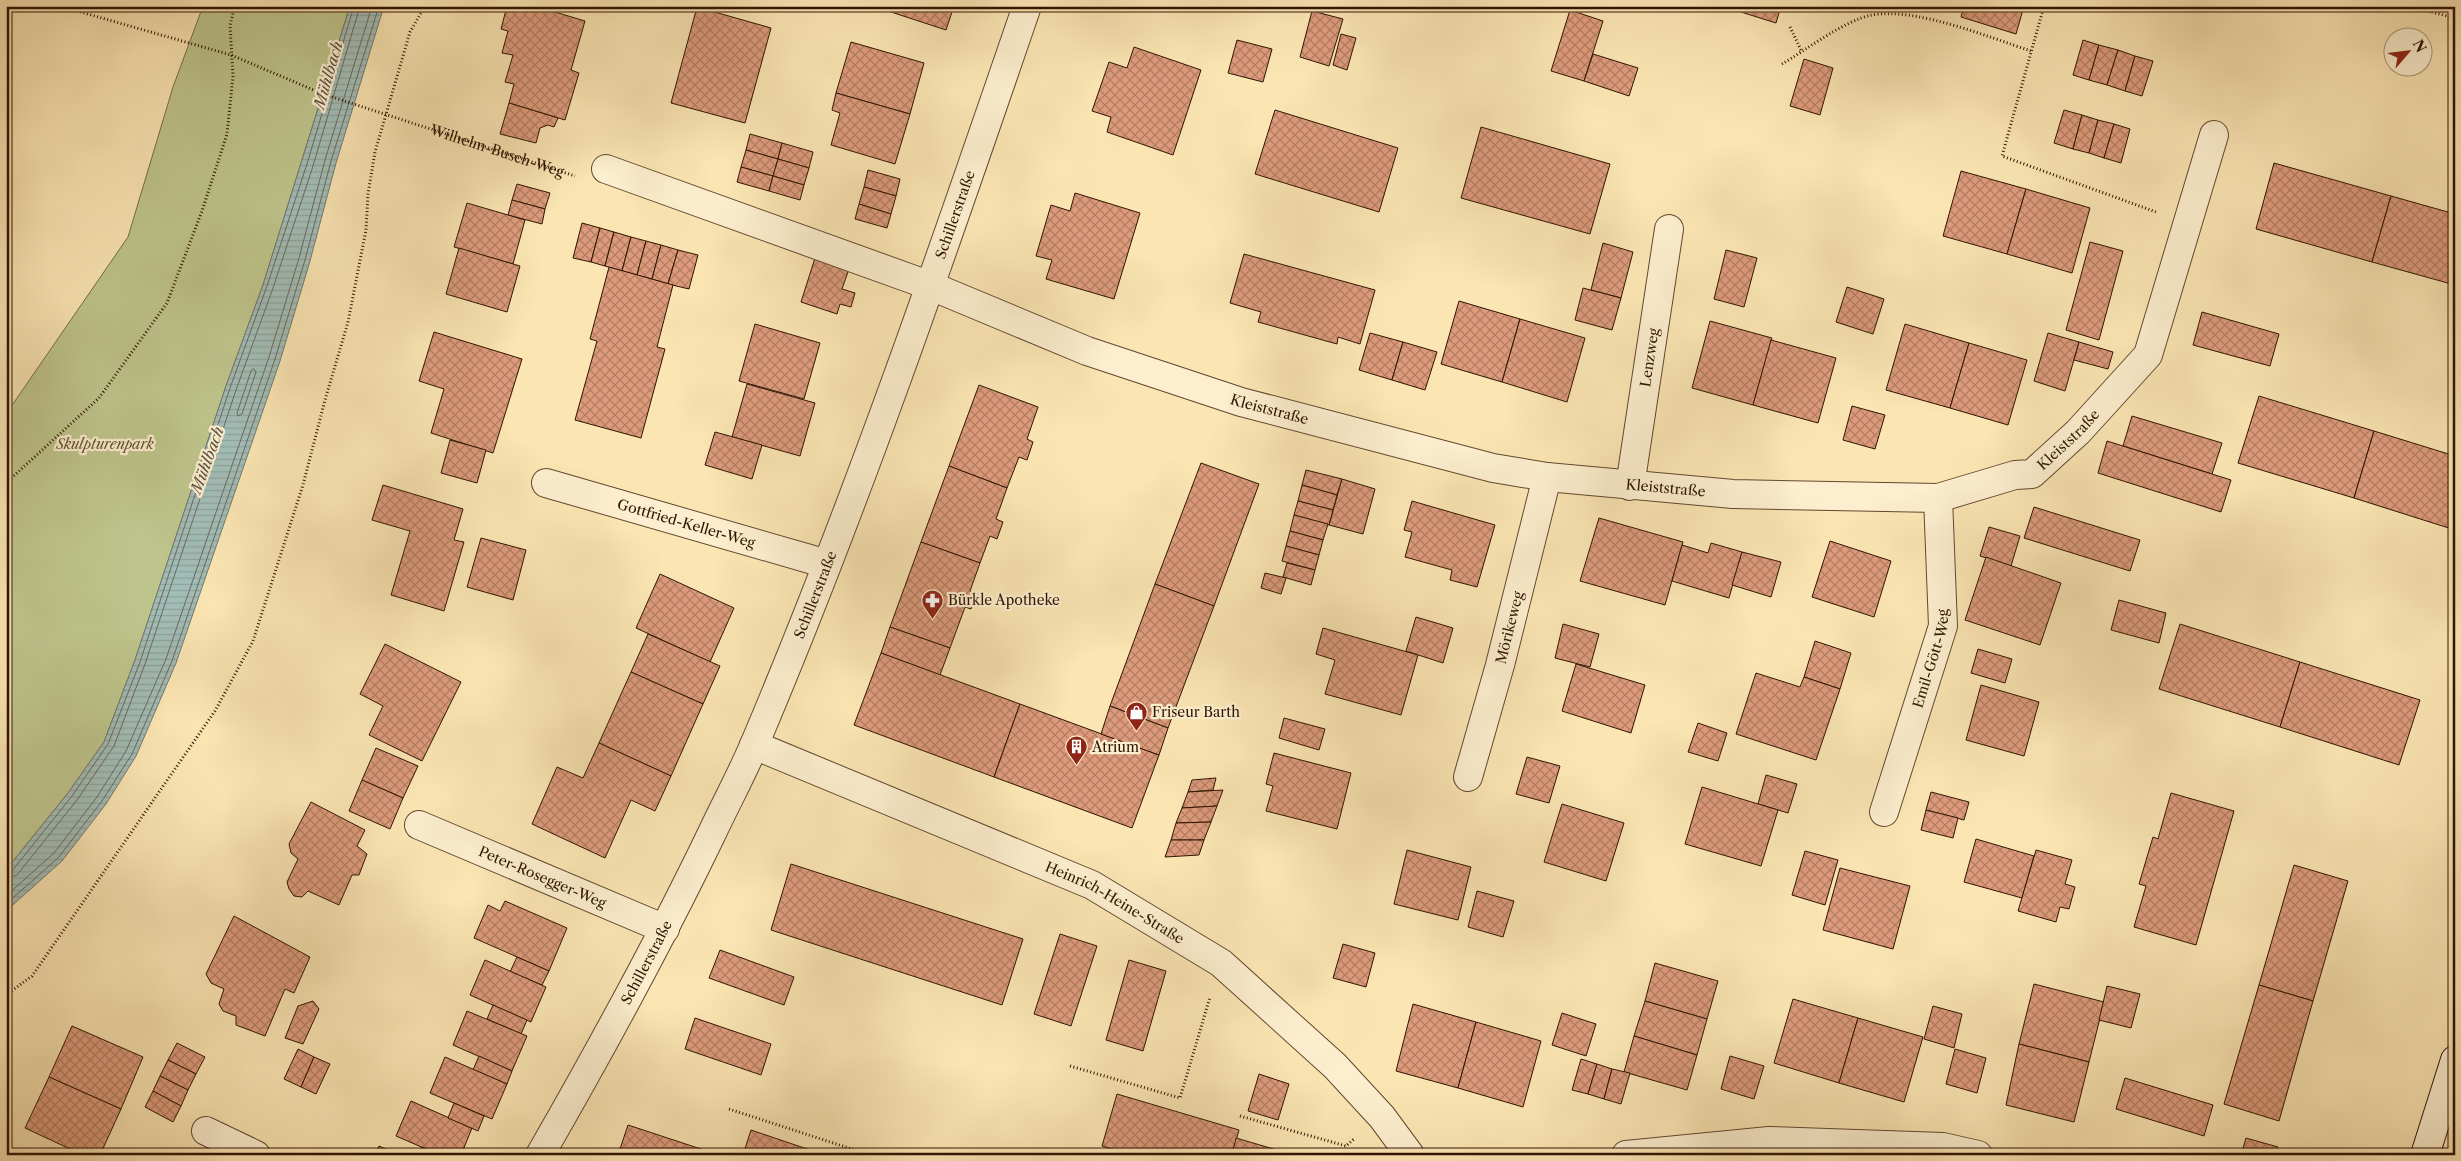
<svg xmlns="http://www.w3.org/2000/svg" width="2461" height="1161" font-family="'Libre Caslon Text',serif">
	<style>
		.park { fill: #bec58c; stroke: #776c47 }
		.water { fill: url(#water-rules); stroke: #74796f }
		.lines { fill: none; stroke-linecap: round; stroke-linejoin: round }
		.shore { stroke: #69685c; stroke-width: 1 }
		.building { fill: url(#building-cross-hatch); stroke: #301402 }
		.minor-casing { stroke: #62482e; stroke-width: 30 }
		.secondary-casing { stroke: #301402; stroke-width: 30 }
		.path { stroke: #301402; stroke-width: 3; stroke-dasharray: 1 2.5; stroke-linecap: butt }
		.minor { stroke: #fceece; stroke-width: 28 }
		.secondary { stroke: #fceece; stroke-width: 28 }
		.labels { text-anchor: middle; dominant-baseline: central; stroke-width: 4.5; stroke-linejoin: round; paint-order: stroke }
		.street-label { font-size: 14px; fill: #301402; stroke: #fceece }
		.park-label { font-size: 14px; font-style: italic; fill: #625232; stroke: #fceece }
		.poi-label { font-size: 14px; fill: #301402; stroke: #fceece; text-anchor: start }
		.water-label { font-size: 15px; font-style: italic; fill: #584f41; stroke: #fceece }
	</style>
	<defs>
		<pattern id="water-rules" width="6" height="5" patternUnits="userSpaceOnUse" patternTransform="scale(1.25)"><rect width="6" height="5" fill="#a2bdb7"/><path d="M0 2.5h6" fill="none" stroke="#8ca29c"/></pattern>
		<pattern id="building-cross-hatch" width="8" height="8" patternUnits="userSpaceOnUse" patternTransform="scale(1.25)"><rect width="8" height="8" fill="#dd9b7b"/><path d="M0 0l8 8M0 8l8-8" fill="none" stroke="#b47d63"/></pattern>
	</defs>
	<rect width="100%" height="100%" fill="#fae5b3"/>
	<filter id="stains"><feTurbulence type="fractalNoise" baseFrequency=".004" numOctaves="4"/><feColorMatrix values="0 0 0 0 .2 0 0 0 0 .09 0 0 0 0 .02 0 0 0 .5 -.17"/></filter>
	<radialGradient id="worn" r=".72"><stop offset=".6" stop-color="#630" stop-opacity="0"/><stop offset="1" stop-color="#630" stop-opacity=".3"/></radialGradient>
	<polygon class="park" points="203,6 350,6 263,285 226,386 135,660 104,742 68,793 6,870 6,414 128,237 173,87"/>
	<polygon class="water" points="350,6 384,6 336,163 310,261 280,361 176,663 136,756 106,804 62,861 6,911 6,870 68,793 104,742 135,660 226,386 263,285"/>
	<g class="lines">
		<g class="shore">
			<polygon points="254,369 256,372 242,414 238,416 237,413 251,371"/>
			<polyline points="6,873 12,871 72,796 108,744 140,662 230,388 267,286 307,164 354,6"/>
			<polyline points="6,879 17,875 77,800 114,746 145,664 236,390 273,288 313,166 360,6"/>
			<polyline points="6,896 54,853 97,797 126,751 166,659 269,357 299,258 325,160 372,6"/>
			<polyline points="6,904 58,858 102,801 132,754 172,661 275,359 305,260 331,161 379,6"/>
		</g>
	</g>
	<g class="building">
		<polygon points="507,6 527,11 528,6 535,6 585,21 571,70 579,73 565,120 509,103 514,84 505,82 513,55 502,53 508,31 501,29"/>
		<polygon points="886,6 954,6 946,30 885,10"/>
		<polygon points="1722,6 1781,6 1776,23"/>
		<polygon points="1964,6 2024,6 2016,34 1961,17"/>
		<polygon points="697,7 771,28 745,123 671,103"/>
		<polygon points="1570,10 1603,21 1584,81 1551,71"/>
		<polygon points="1312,11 1343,19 1329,66 1300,57"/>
		<polygon points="1341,34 1356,38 1347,70 1333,65"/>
		<polygon points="1237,40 1272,49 1263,82 1228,73"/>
		<polygon points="2083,40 2099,45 2089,80 2073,75"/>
		<polygon points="851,42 924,63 910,114 836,93"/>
		<polygon points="2099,45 2118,50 2107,85 2089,80"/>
		<polygon points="1134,47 1201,70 1173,155 1107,132 1111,117 1092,111 1109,62 1127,68"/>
		<polygon points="2118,50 2135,56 2125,91 2107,85"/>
		<polygon points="1593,54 1638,68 1629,96 1584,81"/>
		<polygon points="2135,56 2153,61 2142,96 2125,91"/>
		<polygon points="1804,59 1833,68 1820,115 1790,106"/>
		<polygon points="836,93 910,114 895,164 831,145 840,113 832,110"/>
		<polygon points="509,103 558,118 554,127 548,125 540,128 536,143 500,134"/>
		<polygon points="1275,110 1398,148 1379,212 1255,174"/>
		<polygon points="2064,110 2082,115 2073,149 2054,143"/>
		<polygon points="2082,115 2098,120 2089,153 2073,149"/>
		<polygon points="2098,120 2114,124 2104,158 2089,153"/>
		<polygon points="2114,124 2130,129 2121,163 2104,158"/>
		<polygon points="1481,127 1610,164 1590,234 1461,198"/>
		<polygon points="750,134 782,143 778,159 746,150"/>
		<polygon points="782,143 813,152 809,168 778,159"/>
		<polygon points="746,150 778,159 773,176 741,167"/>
		<polygon points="778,159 809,168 804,185 773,176"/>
		<polygon points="2274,163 2391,196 2372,262 2256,229"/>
		<polygon points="741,167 773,176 769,191 737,182"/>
		<polygon points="868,170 900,179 896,196 864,187"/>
		<polygon points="1961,171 2026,189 2007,254 1943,236"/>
		<polygon points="773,176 804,185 800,200 769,191"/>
		<polygon points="517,184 550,193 545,209 512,200"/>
		<polygon points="864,187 896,196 891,214 859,204"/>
		<polygon points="2026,189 2090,208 2072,273 2007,254"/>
		<polygon points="1075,193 1140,213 1114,299 1046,279 1052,260 1036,256 1051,205 1070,211"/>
		<polygon points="2391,196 2455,214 2455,285 2372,262"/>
		<polygon points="512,200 545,209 542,224 508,215"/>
		<polygon points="467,203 525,220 513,264 454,247"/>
		<polygon points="859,204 891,214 887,228 855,219"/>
		<polygon points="582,223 600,228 591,262 573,258"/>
		<polygon points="600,228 614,232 605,266 591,262"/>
		<polygon points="614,232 631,237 622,271 605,266"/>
		<polygon points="631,237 646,241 637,275 622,271"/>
		<polygon points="646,241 661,245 652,279 637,275"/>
		<polygon points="2090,242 2123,251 2099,340 2066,330"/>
		<polygon points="1603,243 1633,252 1621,298 1591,290"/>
		<polygon points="661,245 678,250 668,284 652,279"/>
		<polygon points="459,248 520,266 507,312 446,294"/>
		<polygon points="678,250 698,255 689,289 668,284"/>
		<polygon points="1726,250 1757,258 1744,307 1714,299"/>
		<polygon points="1244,254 1375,290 1360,344 1338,337 1337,344 1258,322 1261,312 1230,303"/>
		<polygon points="815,258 849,269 842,289 855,293 851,307 840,304 837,314 801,302"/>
		<polygon points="609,267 673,285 657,347 665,349 641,438 575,420 597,341 590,339"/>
		<polygon points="1847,287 1884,299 1873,334 1836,322"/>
		<polygon points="1583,288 1621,298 1612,330 1575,320"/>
		<polygon points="1459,301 1520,319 1502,382 1441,364"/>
		<polygon points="2202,312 2279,334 2270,366 2193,345"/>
		<polygon points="1520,319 1585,338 1567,402 1502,382"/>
		<polygon points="1710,321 1772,338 1753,405 1692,388"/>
		<polygon points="755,324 820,343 804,399 739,381"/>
		<polygon points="1905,324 1969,343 1950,408 1886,390"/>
		<polygon points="434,332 522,359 493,453 431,433 444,389 419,381"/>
		<polygon points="1370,333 1403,342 1392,380 1359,370"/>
		<polygon points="2048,333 2079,342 2065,391 2034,381"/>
		<polygon points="1771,340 1836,358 1818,423 1753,405"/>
		<polygon points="1403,342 1437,352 1425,390 1392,380"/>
		<polygon points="2079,342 2113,352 2108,369 2074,360"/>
		<polygon points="1969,343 2027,360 2008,425 1950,408"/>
		<polygon points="747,384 815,403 800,456 732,437"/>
		<polygon points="979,385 1038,407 1027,439 1033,442 1027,460 1019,457 1007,488 949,466"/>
		<polygon points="2259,396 2374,431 2354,498 2238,463"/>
		<polygon points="1852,406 1885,415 1875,449 1843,440"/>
		<polygon points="2132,416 2222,443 2212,474 2123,446"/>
		<polygon points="2374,431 2455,456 2455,530 2354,498"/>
		<polygon points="715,432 762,445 752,479 705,465"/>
		<polygon points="450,440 486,450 477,483 441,473"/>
		<polygon points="2107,441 2231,480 2221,512 2098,473"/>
		<polygon points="1201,463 1259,484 1214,606 1155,584"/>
		<polygon points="949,466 1007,488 996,519 1003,522 997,539 990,536 980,563 921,542"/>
		<polygon points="1306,470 1342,479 1337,495 1302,485"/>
		<polygon points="1342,479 1375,489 1363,534 1329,525"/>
		<polygon points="383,485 463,509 454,540 464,542 444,611 391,595 410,531 372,520"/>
		<polygon points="1302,485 1337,495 1333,510 1298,501"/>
		<polygon points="1298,501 1333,510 1329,525 1294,515"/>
		<polygon points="1412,501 1495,525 1477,587 1450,580 1452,570 1405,557 1412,532 1404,530"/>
		<polygon points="2034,507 2140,540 2130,571 2024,538"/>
		<polygon points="1294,515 1328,524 1323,540 1290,531"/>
		<polygon points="1599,518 1683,542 1665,605 1580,581"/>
		<polygon points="1989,527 2020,536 2011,566 1980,556"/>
		<polygon points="1290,531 1323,540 1319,555 1286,546"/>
		<polygon points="481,538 526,550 513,600 467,587"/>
		<polygon points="1830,541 1891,561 1874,617 1812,597"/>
		<polygon points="921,542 980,563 970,591 977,594 971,609 965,607 950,648 890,627"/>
		<polygon points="1711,543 1742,552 1729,598 1672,581 1682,545 1708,553"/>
		<polygon points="1286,546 1319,555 1315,570 1282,561"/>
		<polygon points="1742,552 1781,562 1771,597 1732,585"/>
		<polygon points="1986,557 2061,583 2040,645 1965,620"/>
		<polygon points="1287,563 1315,570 1311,585 1283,577"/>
		<polygon points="1265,573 1286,578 1281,594 1261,588"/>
		<polygon points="660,574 734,608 710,662 636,628"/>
		<polygon points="1155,584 1214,606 1168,728 1110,706"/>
		<polygon points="2119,600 2166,613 2159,643 2111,630"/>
		<polygon points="1416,617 1453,628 1443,663 1406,651"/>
		<polygon points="1563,624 1599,634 1590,667 1555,658"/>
		<polygon points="2180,624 2300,662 2280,727 2159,689"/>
		<polygon points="890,627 950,648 940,675 881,653"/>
		<polygon points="1323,628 1418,655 1401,715 1325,694 1335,660 1316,654"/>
		<polygon points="648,634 720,666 703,704 631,672"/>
		<polygon points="1815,641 1851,653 1840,689 1804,677"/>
		<polygon points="385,644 461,682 422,761 369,735 383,706 360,694"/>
		<polygon points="1978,649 2012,659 2005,683 1971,673"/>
		<polygon points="881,653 1020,704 994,777 854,725"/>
		<polygon points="2300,662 2420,700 2399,765 2280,727"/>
		<polygon points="1576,664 1645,685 1631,733 1562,711"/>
		<polygon points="631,672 703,704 671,776 599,743"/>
		<polygon points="1756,673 1800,687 1804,677 1840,689 1816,760 1736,734"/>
		<polygon points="1981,685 2039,702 2024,756 1966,740"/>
		<polygon points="1020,704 1159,755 1132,828 994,777"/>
		<polygon points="1110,706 1168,728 1159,755 1101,734"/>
		<polygon points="1284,718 1325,729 1319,750 1279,738"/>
		<polygon points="1698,723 1727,733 1718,761 1688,752"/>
		<polygon points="599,743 671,776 655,811 631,800 605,858 532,824 557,767 583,778"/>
		<polygon points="376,748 418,766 403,798 362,780"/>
		<polygon points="1274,753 1351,773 1337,829 1266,811 1273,786 1266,784"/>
		<polygon points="1527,757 1560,766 1549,803 1516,794"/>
		<polygon points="1766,775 1797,784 1788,813 1758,804"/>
		<polygon points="1216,778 1213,790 1188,792 1192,780"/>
		<polygon points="362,780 403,798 390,829 349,811"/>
		<polygon points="1702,787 1778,810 1761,866 1685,844"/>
		<polygon points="1223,790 1217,806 1182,808 1188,792"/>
		<polygon points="1931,792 1969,802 1964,820 1926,810"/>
		<polygon points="2171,793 2234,811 2196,945 2134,927 2146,886 2139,884 2153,837 2158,839"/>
		<polygon points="311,802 365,830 357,846 367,854 359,875 352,875 339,905 308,891 302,897 294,896 289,889 287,882 298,859 291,853 289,844"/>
		<polygon points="1562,804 1624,823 1606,881 1544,862"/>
		<polygon points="1217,806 1211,822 1176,823 1182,808"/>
		<polygon points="1926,810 1958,818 1953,838 1921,830"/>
		<polygon points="1211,822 1204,840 1171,840 1176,823"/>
		<polygon points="1976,839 2034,856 2022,898 1964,882"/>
		<polygon points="1171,840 1204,840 1199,855 1165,857"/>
		<polygon points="1407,850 1471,867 1458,920 1394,904"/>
		<polygon points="2036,850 2072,860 2065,884 2075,887 2069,909 2060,907 2056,922 2018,911"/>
		<polygon points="1805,851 1838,860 1825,905 1792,895"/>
		<polygon points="791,864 1023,939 1002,1005 771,930"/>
		<polygon points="2294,865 2348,881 2313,1001 2259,985"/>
		<polygon points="1840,868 1910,886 1893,949 1823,930"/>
		<polygon points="1477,891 1514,901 1503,937 1468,927"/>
		<polygon points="505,901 567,928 549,971 474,938 488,905 500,911"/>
		<polygon points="234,916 310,957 294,993 285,989 265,1036 236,1025 236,1016 223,1011 219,1004 224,989 211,983 206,974"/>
		<polygon points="1060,934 1097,946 1071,1026 1034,1014"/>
		<polygon points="1343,944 1375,953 1366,987 1333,978"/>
		<polygon points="720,950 794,977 784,1005 709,978"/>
		<polygon points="517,957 549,971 542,985 510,972"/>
		<polygon points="485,960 546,987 531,1022 470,995"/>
		<polygon points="1129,960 1166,971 1143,1051 1106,1040"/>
		<polygon points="1655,963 1718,981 1707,1019 1645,1001"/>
		<polygon points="2034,984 2104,1002 2089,1062 2019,1044"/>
		<polygon points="2259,985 2313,1001 2279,1121 2224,1104"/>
		<polygon points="2107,986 2140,994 2131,1028 2099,1020"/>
		<polygon points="1793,999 1858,1018 1839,1083 1774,1063"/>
		<polygon points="313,1001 319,1009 303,1044 285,1038 298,1006"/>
		<polygon points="1645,1001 1707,1019 1697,1055 1634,1036"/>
		<polygon points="1413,1004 1476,1022 1458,1088 1396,1071"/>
		<polygon points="493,1005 527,1020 521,1034 487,1019"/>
		<polygon points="1933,1006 1962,1014 1954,1048 1924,1039"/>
		<polygon points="467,1011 527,1036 512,1071 453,1045"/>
		<polygon points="1562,1013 1596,1024 1586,1056 1552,1045"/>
		<polygon points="695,1018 771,1044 761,1075 685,1049"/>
		<polygon points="1858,1018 1923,1037 1904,1102 1839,1083"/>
		<polygon points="1476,1022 1541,1041 1523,1107 1458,1088"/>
		<polygon points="72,1026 143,1057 121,1109 49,1077"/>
		<polygon points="1634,1036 1697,1055 1687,1090 1624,1072"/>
		<polygon points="177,1043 205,1057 196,1074 168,1060"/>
		<polygon points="2019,1044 2089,1062 2074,1122 2006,1105"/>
		<polygon points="298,1049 314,1057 301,1087 284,1079"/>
		<polygon points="1955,1049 1986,1058 1977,1093 1946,1084"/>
		<polygon points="479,1056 512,1071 507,1084 473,1070"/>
		<polygon points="1730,1056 1764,1066 1754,1099 1721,1089"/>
		<polygon points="314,1057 330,1064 316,1094 301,1087"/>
		<polygon points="445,1057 507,1084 492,1119 430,1093"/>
		<polygon points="1581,1059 1597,1064 1588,1094 1572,1090"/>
		<polygon points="168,1060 196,1074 188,1090 160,1076"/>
		<polygon points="1597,1064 1612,1069 1604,1099 1588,1094"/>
		<polygon points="1612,1069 1630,1073 1621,1104 1604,1099"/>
		<polygon points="1259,1074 1289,1084 1278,1120 1248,1111"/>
		<polygon points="160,1076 188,1090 181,1106 153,1091"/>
		<polygon points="49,1077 121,1109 100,1155 83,1155 25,1128"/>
		<polygon points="2125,1078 2213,1105 2204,1136 2116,1109"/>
		<polygon points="153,1091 181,1106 173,1122 145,1107"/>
		<polygon points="1117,1094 1239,1130 1232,1155 1132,1155 1102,1146"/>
		<polygon points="411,1101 472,1128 461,1155 440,1155 396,1136"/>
		<polygon points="454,1103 484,1116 478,1131 448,1118"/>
		<polygon points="628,1125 704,1150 702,1155 618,1155"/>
		<polygon points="751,1130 825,1155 743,1155"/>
		<polygon points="1236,1138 1294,1155 1232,1155"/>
		<polygon points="2246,1138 2278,1147 2276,1155 2241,1155"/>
		<polygon points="379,1146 399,1155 375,1155"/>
		<polygon points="422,1147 440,1155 418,1155"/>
	</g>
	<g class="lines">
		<defs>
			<g id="minor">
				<path id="s2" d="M606,169l325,117 156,65 154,51 252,66 54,9 186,17 205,4 77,-23 17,-1 46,-42 70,-77 66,-220"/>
				<path id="s3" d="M546,483l281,81"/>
				<path id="s4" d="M1630,486l39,-257"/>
				<path id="s5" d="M754,745l338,140 129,78 114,103 47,51 28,38"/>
				<path id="s6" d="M1468,777l32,-112 47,-188"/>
				<path id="s7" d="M1884,812l59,-186 -5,-128"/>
				<path id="s8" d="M419,825l246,104"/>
				<polyline points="206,1131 256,1155"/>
				<path id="s9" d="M540,1155c61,-106 119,-212 172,-322 14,-30 30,-59 43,-90 102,-241 187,-489 272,-737"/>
				<polyline points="1626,1155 1769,1141 1943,1147 1978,1155"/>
			</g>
			<polyline id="secondary" points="2425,1155 2455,1060"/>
		</defs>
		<use href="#minor" class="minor-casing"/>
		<use href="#secondary" class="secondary-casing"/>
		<g class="path">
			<path id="s1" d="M60,6l171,49 92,39 252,82"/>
			<polyline points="2044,6 2002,156 2156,212"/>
			<polyline points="2294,6 2300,6"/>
			<polyline points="2408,6 2455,18"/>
			<polyline points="1790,27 1802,52"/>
			<path d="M1782,64c24,-14 63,-44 90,-49 44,-8 116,22 159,36"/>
			<polyline points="6,483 99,398 167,303 202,211 227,134 233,76 230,25 235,6"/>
			<polyline points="6,995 32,976 215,711 253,641 303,485 325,400 348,322 366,230 368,194 375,152 410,32 425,6"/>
			<polyline points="1070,1066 1180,1098 1210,997"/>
			<polyline points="729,1109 870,1155"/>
			<polyline points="1240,1116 1346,1146 1355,1138"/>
		</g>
		<use href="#minor" class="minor"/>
		<use href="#secondary" class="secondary"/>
	</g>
	<defs>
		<symbol id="pharmacy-pin" viewBox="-11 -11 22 30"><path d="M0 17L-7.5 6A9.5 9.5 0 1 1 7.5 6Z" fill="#8f2418" stroke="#fceece"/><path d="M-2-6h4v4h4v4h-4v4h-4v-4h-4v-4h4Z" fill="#fff"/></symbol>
		<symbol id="shop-pin" viewBox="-11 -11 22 30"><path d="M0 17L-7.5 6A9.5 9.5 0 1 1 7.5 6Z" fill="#8f2418" stroke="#fceece"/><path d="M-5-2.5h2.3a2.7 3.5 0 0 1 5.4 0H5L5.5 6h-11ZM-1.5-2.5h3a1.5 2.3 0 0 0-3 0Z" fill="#fff"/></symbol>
		<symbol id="building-pin" viewBox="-11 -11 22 30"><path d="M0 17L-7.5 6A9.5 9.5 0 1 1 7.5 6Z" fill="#8f2418" stroke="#fceece"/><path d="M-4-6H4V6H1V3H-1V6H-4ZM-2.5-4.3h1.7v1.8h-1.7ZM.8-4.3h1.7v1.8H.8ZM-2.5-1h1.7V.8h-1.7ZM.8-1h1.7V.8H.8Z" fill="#fff"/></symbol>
	</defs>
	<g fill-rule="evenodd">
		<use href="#pharmacy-pin" x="920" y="588" width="25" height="34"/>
		<use href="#shop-pin" x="1124" y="700" width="25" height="34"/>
		<use href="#building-pin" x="1064" y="734" width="25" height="34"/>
	</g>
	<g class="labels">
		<g class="street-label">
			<text stroke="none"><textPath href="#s1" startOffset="461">Wilhelm-Busch-Weg</textPath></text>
			<text stroke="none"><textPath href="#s9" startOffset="1030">Schillerstraße</textPath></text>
			<text stroke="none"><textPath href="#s4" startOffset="130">Lenzweg</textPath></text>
			<text stroke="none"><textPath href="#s2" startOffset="706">Kleiststraße</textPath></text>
			<text stroke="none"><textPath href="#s2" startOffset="1531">Kleiststraße</textPath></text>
			<text stroke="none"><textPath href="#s2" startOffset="1111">Kleiststraße</textPath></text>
			<text stroke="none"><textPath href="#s3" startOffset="146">Gottfried-Keller-Weg</textPath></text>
			<text stroke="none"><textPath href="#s9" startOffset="625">Schillerstraße</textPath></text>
			<text stroke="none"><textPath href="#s6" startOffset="155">Mörikeweg</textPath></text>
			<text stroke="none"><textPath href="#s7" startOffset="161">Emil-Gött-Weg</textPath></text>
			<text stroke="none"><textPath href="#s8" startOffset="134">Peter-Rosegger-Weg</textPath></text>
			<text stroke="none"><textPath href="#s5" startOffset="394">Heinrich-Heine-Straße</textPath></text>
			<text stroke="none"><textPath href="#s9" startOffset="220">Schillerstraße</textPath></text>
		</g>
		<g class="park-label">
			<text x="105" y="444">Skulpturenpark</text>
		</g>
		<g class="poi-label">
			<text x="948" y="600">Bürkle Apotheke</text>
			<text x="1152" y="712">Friseur Barth</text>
			<text x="1092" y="747">Atrium</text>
		</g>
		<g class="water-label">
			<text transform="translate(328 75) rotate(-74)">Mühlbach</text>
			<text transform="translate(207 460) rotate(-70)">Mühlbach</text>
		</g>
	</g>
	<rect width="2461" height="1161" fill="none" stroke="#fae5b3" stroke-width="25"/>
	<rect x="8" y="8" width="2446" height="1146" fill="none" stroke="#301402" stroke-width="2.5"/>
	<rect x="12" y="12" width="2436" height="1136" fill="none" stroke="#301402"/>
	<g transform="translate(2408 52) rotate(62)"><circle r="24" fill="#fceece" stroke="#aa977c"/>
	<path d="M0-4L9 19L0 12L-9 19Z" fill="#8f2418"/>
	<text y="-8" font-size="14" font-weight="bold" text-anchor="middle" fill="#301402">N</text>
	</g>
	<rect width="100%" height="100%" filter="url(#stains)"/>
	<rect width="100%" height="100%" fill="url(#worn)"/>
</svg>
